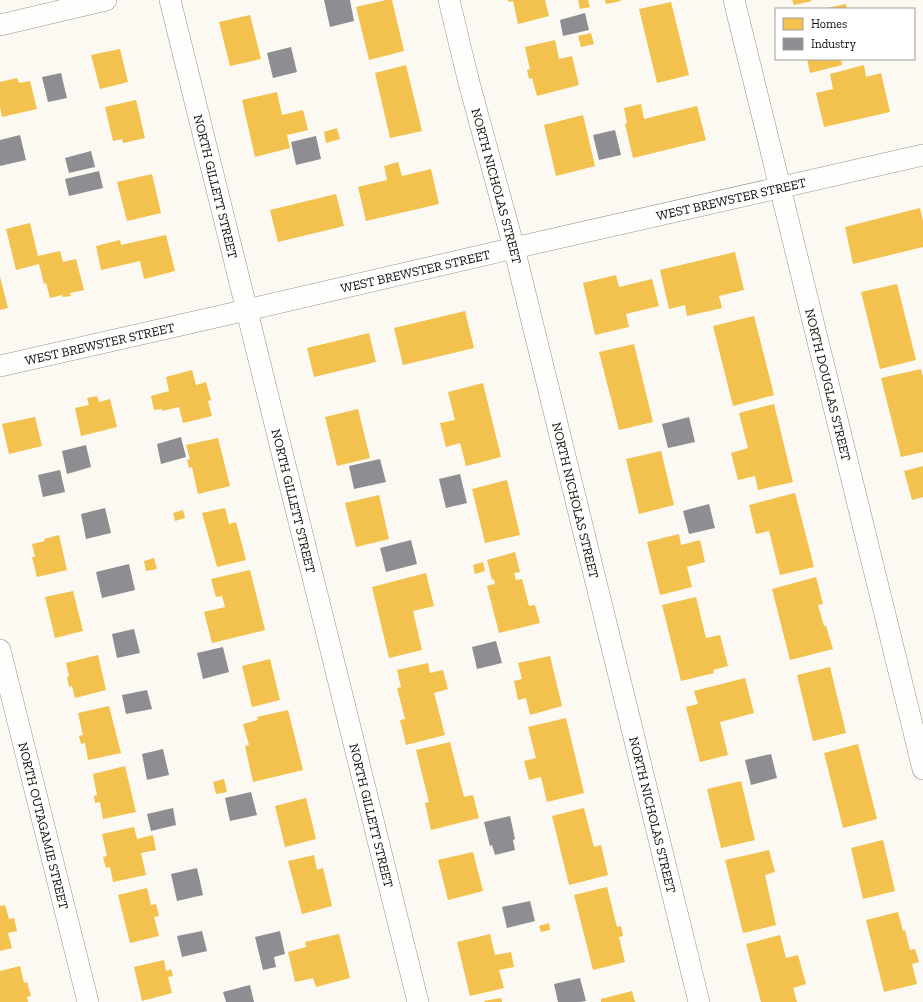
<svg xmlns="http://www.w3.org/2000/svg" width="923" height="1002" font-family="'Zilla Slab',serif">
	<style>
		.homes { fill: #f2c14e }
		.industry { fill: #8d8d92 }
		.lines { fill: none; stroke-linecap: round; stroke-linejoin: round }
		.minor-casing { stroke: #949390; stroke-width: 22 }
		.minor { stroke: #fefefd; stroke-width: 21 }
		.labels { text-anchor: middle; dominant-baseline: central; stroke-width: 4; stroke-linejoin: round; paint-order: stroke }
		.street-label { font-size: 13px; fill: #0d0d0d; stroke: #fff }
	</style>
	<rect width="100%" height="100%" fill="#fbf9f2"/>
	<g class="homes">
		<polygon points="386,0 392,0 404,51 369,60 356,7"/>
		<polygon points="508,0 545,0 549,16 518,24 513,1 509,2"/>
		<polygon points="578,0 588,0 590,7 580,9"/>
		<polygon points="605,0 621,0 621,1 606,4"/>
		<polygon points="792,0 811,0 812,1 794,5"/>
		<polygon points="671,2 689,75 657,83 639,9"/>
		<polygon points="846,4 847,9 827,9 827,8"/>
		<polygon points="250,15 261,59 230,66 219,22"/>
		<polygon points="591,33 594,44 581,47 578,36"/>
		<polygon points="555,40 559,59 572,56 579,85 537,96 532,78 529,79 527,70 530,69 525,47"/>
		<polygon points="120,49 128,82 100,89 91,55"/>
		<polygon points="807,59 841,59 842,65 810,73"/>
		<polygon points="406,65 422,131 390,138 375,73"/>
		<polygon points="864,65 866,77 881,73 890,112 824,127 816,93 833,89 830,74"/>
		<polygon points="17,78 19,83 30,81 37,109 2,117 0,107 0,82"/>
		<polygon points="277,92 282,115 303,110 308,130 287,135 290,148 255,157 242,100"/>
		<polygon points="136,100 145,138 123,143 122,139 113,141 105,107"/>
		<polygon points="641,104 644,119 697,106 706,140 633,158 625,124 627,123 624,108"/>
		<polygon points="583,115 595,166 556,176 544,125"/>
		<polygon points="337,128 340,139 326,143 324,132"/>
		<polygon points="398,162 402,176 431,169 439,204 366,221 358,187 387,180 384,166"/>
		<polygon points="152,174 161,213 127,221 117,182"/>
		<polygon points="336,194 344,226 278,242 270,210"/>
		<polygon points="920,208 923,221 923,247 853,264 845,227"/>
		<polygon points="30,223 38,256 60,251 63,262 76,259 84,290 70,293 71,296 63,297 62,295 50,298 46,283 44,284 39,264 16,270 6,229"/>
		<polygon points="166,235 175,271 144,279 140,261 101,270 96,246 120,240 121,245"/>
		<polygon points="735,252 744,290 719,296 722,308 687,316 685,305 669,309 660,270"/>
		<polygon points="616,275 619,287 652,279 659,306 626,314 629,327 595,335 583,283"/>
		<polygon points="0,277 8,308 0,310"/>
		<polygon points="897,284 916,360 880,369 861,292"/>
		<polygon points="465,311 474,348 403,365 394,328"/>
		<polygon points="754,316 774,395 733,406 713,326"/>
		<polygon points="369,333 376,362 314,377 307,348"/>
		<polygon points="634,344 653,422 619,430 599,352"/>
		<polygon points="921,369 923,377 923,452 901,457 881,378"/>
		<polygon points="192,370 196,385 206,382 211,400 208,401 212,416 183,423 179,407 162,411 162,409 154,410 151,396 169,391 166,377"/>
		<polygon points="483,383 501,457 466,466 460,443 446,447 440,423 455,420 448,392"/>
		<polygon points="97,396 99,402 110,399 117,427 81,436 75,408 89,405 87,398"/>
		<polygon points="774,404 793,482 758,490 755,476 738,480 731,453 748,448 739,413"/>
		<polygon points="358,409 370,458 337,466 325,417"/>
		<polygon points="35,417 42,446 9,454 2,424"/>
		<polygon points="218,438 230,486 198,494 192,467 189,468 187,460 190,459 186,445"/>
		<polygon points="661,451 674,505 639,514 626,459"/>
		<polygon points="923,466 923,497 912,500 904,471"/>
		<polygon points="507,480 520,535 485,543 472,489"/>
		<polygon points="795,493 814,567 780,575 769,531 756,534 749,505"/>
		<polygon points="379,495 389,539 356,547 345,503"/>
		<polygon points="225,508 229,524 236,522 246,560 217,567 202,513"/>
		<polygon points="183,510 185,518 175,521 173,513"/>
		<polygon points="679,534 681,545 700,540 705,562 687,567 692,587 660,595 647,542"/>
		<polygon points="59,535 67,570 37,577 32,557 35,557 32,544 45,541 44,539"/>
		<polygon points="515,552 520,572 514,573 516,580 522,579 529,606 535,605 540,623 499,633 487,586 495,584 494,579 492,580 487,560"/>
		<polygon points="154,558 157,569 146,571 144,561"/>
		<polygon points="483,562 485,571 475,574 473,565"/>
		<polygon points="250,570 265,630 212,643 204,612 225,607 222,596 216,597 211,579"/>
		<polygon points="426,573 434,606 413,611 422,650 389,658 372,587"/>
		<polygon points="816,577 823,604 818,605 824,626 826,626 833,649 790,660 772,589"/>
		<polygon points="73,591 83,631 55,638 45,597"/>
		<polygon points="696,597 706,638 720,635 728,666 713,670 714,673 681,681 662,605"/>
		<polygon points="98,655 106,690 75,698 72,686 69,687 67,677 69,676 66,663"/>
		<polygon points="550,656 562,706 530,715 526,698 518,700 514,681 522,679 518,663"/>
		<polygon points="270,659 280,700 252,707 242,666"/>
		<polygon points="428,663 430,673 443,670 448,689 434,693 445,735 406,745 400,720 405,719 397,688 401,687 397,670"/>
		<polygon points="830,667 846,733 813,741 797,675"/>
		<polygon points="745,678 754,713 720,722 728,755 700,762 686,707 698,704 694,691"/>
		<polygon points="109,706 121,753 88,760 85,743 81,744 79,736 83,735 78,713"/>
		<polygon points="288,710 303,770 253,782 245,746 249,745 243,724 258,720 257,717"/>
		<polygon points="566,718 584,793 547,802 541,777 529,780 524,761 536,758 528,727"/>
		<polygon points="450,742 464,797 473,795 479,818 431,830 425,803 429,802 416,750"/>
		<polygon points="858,744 877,819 843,828 824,753"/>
		<polygon points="125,766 136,812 103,819 100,802 95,803 94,796 97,795 93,774"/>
		<polygon points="224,779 227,792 216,794 213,782"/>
		<polygon points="741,781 755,840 721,848 707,789"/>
		<polygon points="306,798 316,839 285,847 275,806"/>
		<polygon points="584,808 594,847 601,845 608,875 569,885 552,816"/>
		<polygon points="134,827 137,839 153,835 156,850 141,853 146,875 113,882 110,867 106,868 103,857 107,856 102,834"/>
		<polygon points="883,840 895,891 863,899 851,848"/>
		<polygon points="769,850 775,872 765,875 776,925 743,933 725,860"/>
		<polygon points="473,852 483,891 448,900 438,860"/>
		<polygon points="314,855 317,870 323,868 332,906 302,914 288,861"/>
		<polygon points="607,887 617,927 621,926 623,936 619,937 625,962 593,970 574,895"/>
		<polygon points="147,888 151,905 156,904 159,916 154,917 159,936 130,943 118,895"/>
		<polygon points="5,905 9,919 14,918 17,931 8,933 12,948 0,951 0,906"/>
		<polygon points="898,912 903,931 905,930 910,950 915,949 919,962 912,964 917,984 884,992 866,920"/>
		<polygon points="549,923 550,930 541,932 539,926"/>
		<polygon points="339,934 350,978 316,987 313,978 295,982 288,952 306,947 305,942"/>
		<polygon points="490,934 495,955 511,952 514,967 499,970 504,988 470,996 457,942"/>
		<polygon points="780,935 786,958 798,955 806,984 793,988 797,1002 761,1002 746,944"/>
		<polygon points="164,960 166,971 171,969 173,976 168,977 172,993 142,1001 134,967"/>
		<polygon points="20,966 24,983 27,982 31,996 27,997 28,1002 0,1002 0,971"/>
		<polygon points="632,991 635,1002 601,1002 601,999"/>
		<polygon points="501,998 502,1002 485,1002 484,1001"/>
	</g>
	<g class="industry">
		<polygon points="324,0 350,0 354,21 330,27"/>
		<polygon points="585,13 589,30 563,36 560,20"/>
		<polygon points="291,47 297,72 273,78 267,53"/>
		<polygon points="61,73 67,98 48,102 42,77"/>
		<polygon points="615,130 621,155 599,160 593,135"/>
		<polygon points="20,135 26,160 0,166 0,140"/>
		<polygon points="316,136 321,159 296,165 291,142"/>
		<polygon points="91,151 95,167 69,173 65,158"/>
		<polygon points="99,171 103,188 69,196 65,179"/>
		<polygon points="689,417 695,442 668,448 662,424"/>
		<polygon points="181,437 186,457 161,464 157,444"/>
		<polygon points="86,445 91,467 67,474 62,451"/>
		<polygon points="380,459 386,482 354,489 349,466"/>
		<polygon points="60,470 65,492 43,497 38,475"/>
		<polygon points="460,474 467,503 446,508 439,479"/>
		<polygon points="709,504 715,528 689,534 683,511"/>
		<polygon points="105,508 111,533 86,539 81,514"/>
		<polygon points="411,540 417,564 386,572 380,548"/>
		<polygon points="129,564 135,590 102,598 96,572"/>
		<polygon points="134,629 140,653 117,658 112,634"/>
		<polygon points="496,641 502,663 477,669 472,647"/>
		<polygon points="223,647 229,672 203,679 197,653"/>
		<polygon points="147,690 152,709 126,714 122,695"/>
		<polygon points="163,749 169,775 147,780 142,754"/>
		<polygon points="771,754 777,778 751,785 745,760"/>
		<polygon points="251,792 257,815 230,821 225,798"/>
		<polygon points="173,808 176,825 151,831 147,814"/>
		<polygon points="510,816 515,839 513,840 515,850 495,855 492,845 490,846 484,822"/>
		<polygon points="197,868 203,895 177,901 171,874"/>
		<polygon points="530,901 535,921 507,928 502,907"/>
		<polygon points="202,931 207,951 182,957 177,936"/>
		<polygon points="280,931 285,954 274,957 276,967 263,970 255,937"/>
		<polygon points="580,978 586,1001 580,1002 558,1002 554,984"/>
		<polygon points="250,985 254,1002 226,1002 223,992"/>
	</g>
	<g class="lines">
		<defs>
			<g id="minor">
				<path id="s1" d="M170,0l248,1002"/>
				<path id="s2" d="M449,0l19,79 46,169 185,754"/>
				<path id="s3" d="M734,0l189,769"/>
				<polyline points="0,25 106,0"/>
				<path id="s4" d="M0,366l247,-56 267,-62 409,-93"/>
				<path id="s5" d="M0,650l88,352"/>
			</g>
		</defs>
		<use href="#minor" class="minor-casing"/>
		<use href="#minor" class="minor"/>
	</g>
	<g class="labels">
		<g class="street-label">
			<text stroke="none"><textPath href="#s1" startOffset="192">NORTH GILLETT STREET</textPath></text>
			<text stroke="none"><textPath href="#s2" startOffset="192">NORTH NICHOLAS STREET</textPath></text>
			<text stroke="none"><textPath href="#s4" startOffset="750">WEST BREWSTER STREET</textPath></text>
			<text stroke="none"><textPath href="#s4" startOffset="426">WEST BREWSTER STREET</textPath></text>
			<text stroke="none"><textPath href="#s4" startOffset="102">WEST BREWSTER STREET</textPath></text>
			<text stroke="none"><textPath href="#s3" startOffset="396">NORTH DOUGLAS STREET</textPath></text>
			<text stroke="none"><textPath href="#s1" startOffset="516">NORTH GILLETT STREET</textPath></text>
			<text stroke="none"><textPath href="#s2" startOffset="516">NORTH NICHOLAS STREET</textPath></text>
			<text stroke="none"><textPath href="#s1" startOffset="840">NORTH GILLETT STREET</textPath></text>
			<text stroke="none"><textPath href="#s2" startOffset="840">NORTH NICHOLAS STREET</textPath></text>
			<text stroke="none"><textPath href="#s5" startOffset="181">NORTH OUTAGAMIE STREET</textPath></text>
		</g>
	</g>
	<rect x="775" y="8" width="140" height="52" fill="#ffffff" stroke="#9e9e9e"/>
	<rect x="783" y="18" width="20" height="12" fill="#f2c14e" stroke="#9e9e9e"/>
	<text x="811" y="28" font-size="12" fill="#0d0d0d">Homes</text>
	<rect x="783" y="38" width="20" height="12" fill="#8d8d92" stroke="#9e9e9e"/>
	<text x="811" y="48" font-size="12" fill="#0d0d0d">Industry</text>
</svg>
